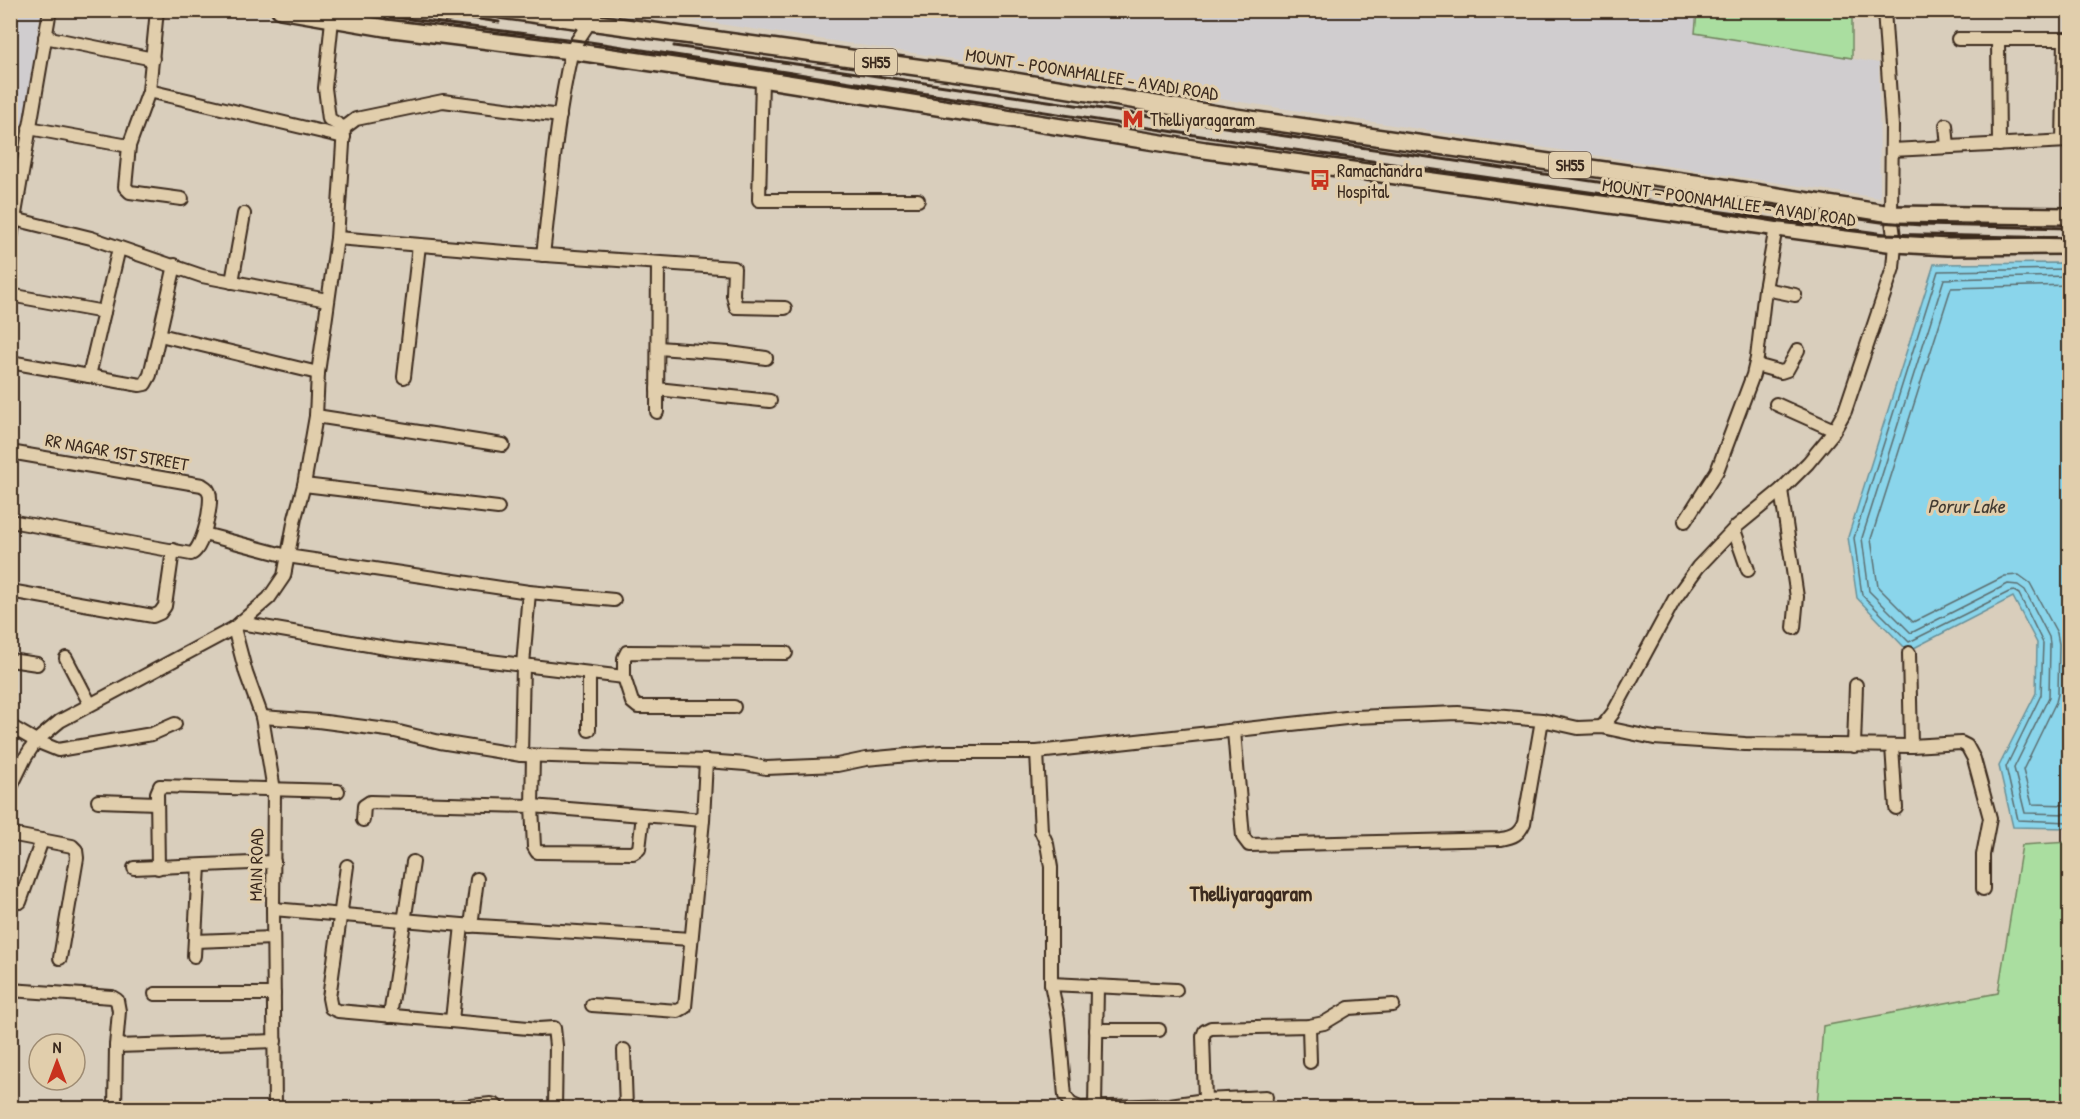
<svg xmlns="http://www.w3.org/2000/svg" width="2080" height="1119" font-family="'Patrick Hand',sans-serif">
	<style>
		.built { fill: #d0cdcf }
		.green { fill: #aadea0; stroke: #72845f; stroke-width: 1.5 }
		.water { fill: #8ad5eb; stroke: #6a9199; stroke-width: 1.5 }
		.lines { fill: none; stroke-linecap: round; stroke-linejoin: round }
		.shore { stroke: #5b6e70; stroke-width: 1.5 }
		.minor-casing { stroke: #3b2a1e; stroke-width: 16 }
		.major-casing { stroke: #3b2a1e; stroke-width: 20 }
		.minor { stroke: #e1ceac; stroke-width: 12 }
		.major { stroke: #e1ceac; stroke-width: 15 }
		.rail { stroke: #3b2a1e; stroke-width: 3 }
		.labels { text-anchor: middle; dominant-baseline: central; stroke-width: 6; stroke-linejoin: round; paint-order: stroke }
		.shield { fill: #e1ceac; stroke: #6d5b49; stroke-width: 1.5 }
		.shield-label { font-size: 16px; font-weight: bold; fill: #3b2a1e }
		.street-label { font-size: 18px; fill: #3b2a1e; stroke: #e1ceac }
		.poi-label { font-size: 18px; fill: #3b2a1e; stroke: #e1ceac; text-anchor: start }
		.water-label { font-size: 20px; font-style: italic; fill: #433b32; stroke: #e1ceac }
		.quarter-label { font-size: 21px; font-weight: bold; fill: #3b2a1e; stroke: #e1ceac }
	</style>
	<rect width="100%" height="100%" fill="#d9cebc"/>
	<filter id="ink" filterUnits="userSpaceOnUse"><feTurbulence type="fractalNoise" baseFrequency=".0167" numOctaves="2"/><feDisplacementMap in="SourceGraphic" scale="12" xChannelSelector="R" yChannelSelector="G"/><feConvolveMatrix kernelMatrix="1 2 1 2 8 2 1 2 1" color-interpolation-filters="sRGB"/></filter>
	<g filter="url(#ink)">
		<g class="built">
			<polygon points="11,10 41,11 11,196 10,11"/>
			<polygon points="633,11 1697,11 1695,33 1879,63 1880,198"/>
		</g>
		<g class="green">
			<polygon points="1697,11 1852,11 1852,58 1695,33"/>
			<polygon points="2069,842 2069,1108 1817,1108 1823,1026 1998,993 2022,845"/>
		</g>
		<polygon class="water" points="2069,263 2069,828 2013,827 1999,766 2036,693 2037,643 2013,597 1908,651 1857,598 1848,537 1934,264"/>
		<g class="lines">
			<g class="shore">
				<polyline points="2070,269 1938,271 1854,538 1862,595 1909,642 2009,592 2014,591 2019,594 2043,643 2041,695 2006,767 2018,820 2070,822"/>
				<polyline points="2070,276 1944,279 1862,538 1869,591 1911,633 2008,584 2018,585 2025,590 2049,637 2050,644 2049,697 2014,768 2025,813 2070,814"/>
				<polyline points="2070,285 1951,288 1871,539 1878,587 1913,622 2005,576 2019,575 2030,583 2057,633 2059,644 2058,694 2056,702 2023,770 2032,804 2070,805"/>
			</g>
			<defs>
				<g id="minor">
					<polyline points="157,10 149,91 129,146 125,187 130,192 182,199"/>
					<polyline points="332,20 325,88 329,119 344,128"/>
					<polyline points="45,37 153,59"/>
					<polyline points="1958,39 2065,39 2063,141"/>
					<polyline points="1998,39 1999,145"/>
					<polyline points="762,79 759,200 918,200"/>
					<polyline points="149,91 344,137"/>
					<polyline points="1946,125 1948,147"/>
					<polyline points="29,128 129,146"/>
					<polyline points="344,128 356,119 443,101 560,116"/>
					<polyline points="1892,150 2068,141"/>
					<polyline points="14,219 91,238 202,276 327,300"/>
					<polyline points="337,238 517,253 734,268 733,295 736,307 785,308"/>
					<polyline points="10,243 50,10"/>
					<path d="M543,255c8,-67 13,-135 28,-201 3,-14 19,-27 24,-44"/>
					<polyline points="232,282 244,214"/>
					<polyline points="1765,289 1795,295"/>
					<polyline points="10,295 104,312"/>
					<polyline points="160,335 318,373"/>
					<polyline points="658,348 729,353 766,358"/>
					<polyline points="10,362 140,385 145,384 150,375 175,265"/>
					<polyline points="1756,365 1781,372 1787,370 1798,350"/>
					<polyline points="89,376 119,248"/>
					<polyline points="404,377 419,245"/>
					<polyline points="657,389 770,401"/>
					<polyline points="1776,404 1834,430"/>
					<polyline points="657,412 658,263"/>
					<polyline points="316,416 503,445"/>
					<path d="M10,452l192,33c4,3 5,2 7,7 4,10 -6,58 -18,62l-181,-33"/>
					<polyline points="304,485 498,508"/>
					<polyline points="1781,490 1797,597 1794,628"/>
					<polyline points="1685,521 1717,471 1753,375 1757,358 1765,289 1776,227"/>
					<polyline points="1734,530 1748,570"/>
					<polyline points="204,534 287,556 529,592 614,600"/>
					<polyline points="10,591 153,616 160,613 165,606 173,550"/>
					<polyline points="529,592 523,665 624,677 624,658 627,652 786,653"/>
					<polyline points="240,623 392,649 523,665 521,755"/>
					<polyline points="234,628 246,673 262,717 274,790 273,909 275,1108"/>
					<polyline points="1909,653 1911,746"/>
					<polyline points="66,658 90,704"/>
					<polyline points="10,660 37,664"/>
					<polyline points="624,677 632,702 638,707 734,707"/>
					<polyline points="262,717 318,721 395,731 440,742 521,755 706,761 746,764 766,768 837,765 866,759 941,752 1037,752 1355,717 1458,713 1542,720 1578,728 1602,727 1654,738 1745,744 1911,746 1961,743 1967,746 1974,759 1990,818 1983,855 1983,889"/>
					<polyline points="10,726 36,741 58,750 152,734 175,724"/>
					<polyline points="1602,727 1613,713 1674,600 1698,567 1737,526 1781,490 1808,463 1832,434 1845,411 1893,268 1895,244 1891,214 1892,126 1884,10"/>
					<polyline points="589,730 589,674"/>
					<path d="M1234,731l9,106 6,8 252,-6c13,-2 18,-5 23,-16l18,-103"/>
					<polyline points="1854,746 1856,685"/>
					<polyline points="1892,746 1896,808"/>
					<polyline points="1037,752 1041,831 1047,844 1051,867 1051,984 1058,1018 1065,1096 1071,1104 1080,1108 1170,1105 1205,1100 1203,1036 1205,1031 1211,1028 1309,1026 1324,1023 1349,1008 1393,1005"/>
					<polyline points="533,756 532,806 703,820 685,1007 678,1011 592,1005"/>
					<polyline points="10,789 25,758 36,741 60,721 234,628 269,598 284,576 295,518 304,485 316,416 318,373 337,238 344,128"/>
					<polyline points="98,801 157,803"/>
					<polyline points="363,820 364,806 370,802 532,806 534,847 537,852 633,853 639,849 643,815"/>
					<polyline points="703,820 706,761"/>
					<polyline points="10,834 72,846 76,850 77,858 60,958"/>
					<polyline points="347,866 329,998 331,1008 338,1011 539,1029 554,1028 556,1046 555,1108"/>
					<polyline points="134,868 274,862"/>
					<polyline points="158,868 157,793 160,786 338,791"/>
					<polyline points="20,902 42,840"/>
					<polyline points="273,909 462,925 691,939"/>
					<polyline points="471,926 477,879"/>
					<polyline points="195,941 273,938"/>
					<polyline points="194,956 199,866"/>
					<polyline points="1051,984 1176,990"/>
					<polyline points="10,990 112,997 117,1000 119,1011 116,1046 115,1108"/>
					<polyline points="155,994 274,994"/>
					<polyline points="390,1016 413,862"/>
					<polyline points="452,1020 462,925"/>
					<polyline points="1309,1026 1310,1062"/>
					<polyline points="1096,1030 1159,1030"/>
					<polyline points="116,1046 275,1041"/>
					<polyline points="624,1050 626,1108"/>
					<polyline points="1205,1100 1266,1097"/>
					<polyline points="1095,1107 1097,987"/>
					<polyline points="451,1108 491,1104 495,1105 498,1108"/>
				</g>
				<g id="major">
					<polyline points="280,10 385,28 571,51 762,79 1205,150 1895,244 1948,247 2070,246"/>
					<polyline points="502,10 996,78 1236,117 1716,186 1891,214 2070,216"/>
				</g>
			</defs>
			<use href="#minor" class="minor-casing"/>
			<use href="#major" class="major-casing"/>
			<use href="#minor" class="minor"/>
			<use href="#major" class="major"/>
			<g class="rail">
				<polyline points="339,10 590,42 1253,144 1624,197 1780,222 1879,234 2070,238"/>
				<polyline points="419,10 499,22"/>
				<polyline points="674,46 1625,186 1881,222 1921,225 2070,228"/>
			</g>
		</g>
	</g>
	<defs>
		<symbol id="metro-bare" viewBox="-9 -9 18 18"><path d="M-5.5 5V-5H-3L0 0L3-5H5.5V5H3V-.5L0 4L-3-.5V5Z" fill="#c8321e" stroke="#e1ceac" stroke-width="2.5" paint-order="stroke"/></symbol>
		<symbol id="bus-bare" viewBox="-9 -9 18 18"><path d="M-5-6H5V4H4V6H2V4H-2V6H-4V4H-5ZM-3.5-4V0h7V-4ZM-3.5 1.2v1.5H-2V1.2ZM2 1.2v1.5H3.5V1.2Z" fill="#c8321e" stroke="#e1ceac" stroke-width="2.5" paint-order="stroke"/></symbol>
	</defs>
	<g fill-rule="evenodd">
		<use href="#metro-bare" x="1118" y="104" width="30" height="30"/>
		<use href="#bus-bare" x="1305" y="165" width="30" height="30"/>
	</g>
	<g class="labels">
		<g class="shield">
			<rect x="855" y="49" width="42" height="26" rx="4.5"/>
			<rect x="1549" y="152" width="42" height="26" rx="4.5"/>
		</g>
		<g class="shield-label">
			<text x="876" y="62">SH55</text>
			<text x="1570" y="165">SH55</text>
		</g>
		<g class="street-label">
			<text transform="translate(1092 74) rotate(9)">MOUNT - POONAMALLEE - AVADI ROAD</text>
			<text transform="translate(1729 202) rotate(8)">MOUNT - POONAMALLEE - AVADI ROAD</text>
			<text transform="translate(117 452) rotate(10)">RR NAGAR 1ST STREET</text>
			<text transform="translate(256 865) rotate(-89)">MAIN ROAD</text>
		</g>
		<g class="poi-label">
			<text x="1150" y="119">Thelliyaragaram</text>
			<text x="1337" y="170">Ramachandra<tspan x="1337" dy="21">Hospital</tspan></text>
		</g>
		<g class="water-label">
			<text x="1966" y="505">Porur Lake</text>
		</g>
		<g class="quarter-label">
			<text x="1251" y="893">Thelliyaragaram</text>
		</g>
	</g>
	<rect width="2080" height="1119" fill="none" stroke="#e1ceac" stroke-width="36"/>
	<rect x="18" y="18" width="2044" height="1083" fill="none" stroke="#3b2a1e" stroke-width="2" filter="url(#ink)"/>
	<g transform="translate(57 1062)"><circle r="28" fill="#e1ceac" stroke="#9f8c73" stroke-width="1.5"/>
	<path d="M0-4.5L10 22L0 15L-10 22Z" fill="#c8321e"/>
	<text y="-9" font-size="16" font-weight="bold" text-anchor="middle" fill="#3b2a1e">N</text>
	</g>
</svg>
